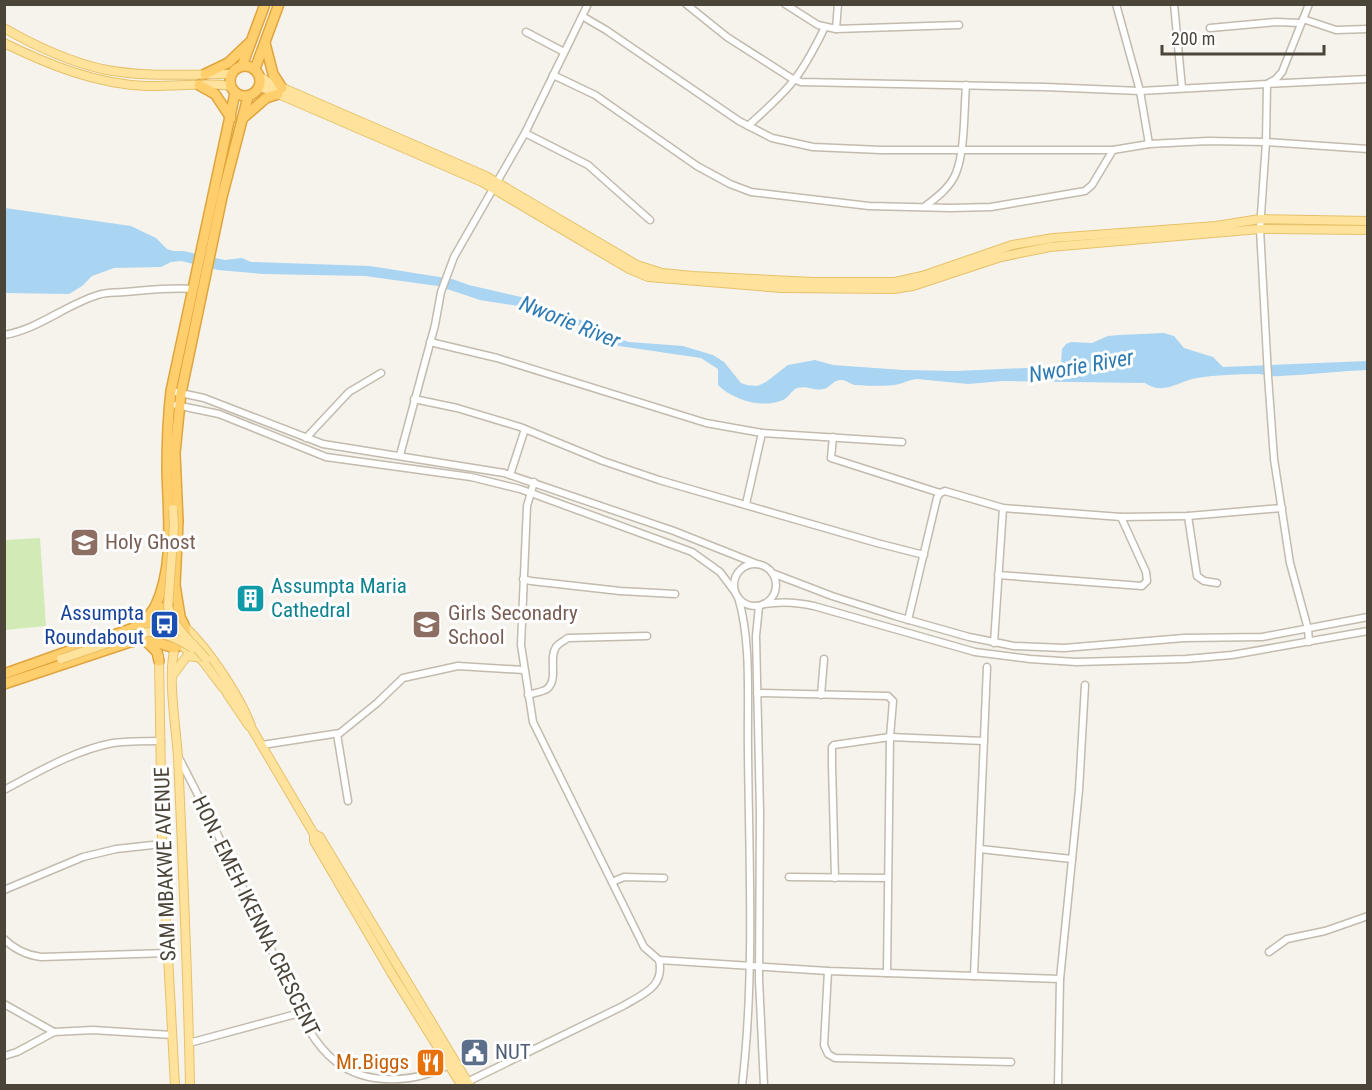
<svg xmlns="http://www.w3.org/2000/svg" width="1372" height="1090" font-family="'Roboto Condensed',sans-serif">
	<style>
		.green { fill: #d2eab5 }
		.water { fill: #a9d4f2 }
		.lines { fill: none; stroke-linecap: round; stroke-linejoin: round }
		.minor-casing { stroke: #c2bbae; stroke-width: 9 }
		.major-casing { stroke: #e6c16a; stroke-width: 10 }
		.highway-casing { stroke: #e0a43c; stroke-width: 12 }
		.minor { stroke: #fff; stroke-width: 6 }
		.major { stroke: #ffe39c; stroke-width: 8 }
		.highway { stroke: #ffcf6e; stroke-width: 9 }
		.major-bridge-casing { stroke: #e6c16a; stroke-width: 10; stroke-linecap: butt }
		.major-bridge { stroke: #ffe39c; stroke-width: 8 }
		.labels { text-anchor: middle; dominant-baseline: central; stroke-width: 6; stroke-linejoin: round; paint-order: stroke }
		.education-label { font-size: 21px; fill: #785e54; stroke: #fff; text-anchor: start }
		.culture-label { font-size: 21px; fill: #0d838f; stroke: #fff; text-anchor: start }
		.transit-label { font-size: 21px; fill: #164399; stroke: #fff; text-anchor: end }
		.street-label { font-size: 21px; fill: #4b4439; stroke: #fff }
		.service-label { font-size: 21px; fill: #4e5e75; stroke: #fff; text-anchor: start }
		.food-label { font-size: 21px; fill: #c56008; stroke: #fff; text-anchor: end }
		.water-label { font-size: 22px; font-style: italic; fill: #2e7ab2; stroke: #fff }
	</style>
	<rect width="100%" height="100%" fill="#f6f3ec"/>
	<polygon class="green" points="40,538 46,626 5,630 5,540"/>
	<path class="water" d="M5,208l126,18 25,12 11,11 6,2h10l42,9 17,-2 9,4 119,4 82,13 17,6 65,15 58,25 24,13 13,4 54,4 30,9 11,7 17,21 6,2 10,1 9,-4 22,-17 27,-5 18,5 70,5 53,1 93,-4 12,-3 1,-15 4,-5 5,-2 21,1 16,-7 11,-1 45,-2 10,3 10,12 29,9 10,10 144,-6v9c-29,1 -58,5 -87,6 -8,1 -15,-2 -23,-2 -20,0 -41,1 -60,4 -19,3 -33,18 -52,5l-142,-2 -35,3 -51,-5c-9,1 -15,5 -23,6 -7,1 -30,1 -37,0 -7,0 -11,-6 -17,-5 -7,1 -10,7 -16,9 -10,2 -17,-4 -27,-1 -6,3 -8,9 -14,12 -21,9 -50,0 -65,-15v-16l-17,-11 -82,-12 -25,-14 -56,-23 -58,-9 -42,-14 -73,-10 -101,-2 -46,-4 -37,-9 -10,1 -10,5 -47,1 -22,8 -10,10 -13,8 -64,-1z"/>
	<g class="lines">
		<defs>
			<g id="minor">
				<polyline points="686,4 727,37 791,78 801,82 1045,87 1140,91 1267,84 1276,79 1282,72 1309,4"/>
				<polyline points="785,4 818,25 836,29 959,25"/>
				<polyline points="1116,4 1140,91 1149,144 1208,141 1266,142 1368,149"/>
				<polyline points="1174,4 1182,88"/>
				<polyline points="582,16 606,30 739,121 772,138 813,147 881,150 1113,150"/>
				<polyline points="1303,19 1336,30 1368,29"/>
				<polyline points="1210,28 1276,22 1301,23"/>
				<polyline points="836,29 838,4"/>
				<polyline points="526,32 564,52"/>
				<polyline points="553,75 595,95 697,166 730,184 751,192 869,206 951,208 991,207 1085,191 1092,185 1113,150 1149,144"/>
				<path d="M748,126c16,-15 33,-29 46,-46 13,-16 22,-35 31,-53"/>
				<polyline points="525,133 588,165 650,220"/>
				<path d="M924,207c12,-9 26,-19 32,-34 9,-22 8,-63 10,-88"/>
				<path d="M4,335c35,-6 61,-30 94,-40 8,-3 18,-2 27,-3 24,-2 46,-5 69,-3"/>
				<polyline points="430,342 497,358 706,423 762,433 746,504"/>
				<polyline points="171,391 204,398 323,444 504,473 674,531 757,564"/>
				<polyline points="414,399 457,408 520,427 603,461 659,480 877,543 924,555"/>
				<polyline points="176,405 219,414 326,457 471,477 520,489 692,552 720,572 735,592"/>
				<polyline points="762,433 902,442"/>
				<polyline points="833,437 831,458 940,493"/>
				<polyline points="306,438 349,392 381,373"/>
				<polyline points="400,455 435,325 441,292 454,257 525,133 588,4"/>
				<polyline points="510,475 525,429"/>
				<polyline points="1188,516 1197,576 1204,581 1217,583"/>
				<circle cx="755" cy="585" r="21"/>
				<polyline points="772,573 832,596 895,616 969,637 1014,646 1064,648 1184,638 1262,637 1368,617"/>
				<polyline points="998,575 1142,586 1147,581 1146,572 1121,517"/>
				<polyline points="523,579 531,581 620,591 675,594"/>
				<path d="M738,597c14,45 9,107 10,155 1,109 7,225 -6,334"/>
				<path d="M764,604c18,-3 33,-2 50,2l161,46 55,7 46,3 110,-3 46,-4 136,-24"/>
				<polyline points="759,606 756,636 760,811 759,979 764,1086"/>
				<polyline points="908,620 937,498 940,493 945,491 1003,508 1121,517 1188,516 1282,508"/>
				<polyline points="1309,642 1308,629 1290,563 1274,459 1268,376 1260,229 1266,142 1267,84 1368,79"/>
				<polyline points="994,643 1003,508"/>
				<polyline points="757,693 888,696 893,701 890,737 887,973"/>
				<path d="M528,695c6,-2 14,-3 19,-6 12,-10 1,-30 9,-42 3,-4 8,-6 12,-9l79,-2"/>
				<polyline points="821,695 824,659"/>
				<polyline points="337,734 348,801"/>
				<polyline points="262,745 340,733 377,703 403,678 458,666 524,670"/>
				<path d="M179,758c26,50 51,100 74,152 11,23 22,47 32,71 14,29 25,60 50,80 32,26 83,22 117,2"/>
				<path d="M4,790c34,-18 71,-40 109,-47 16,-2 32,-2 48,-2"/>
				<polyline points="980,849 1072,859"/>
				<polyline points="789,877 888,878"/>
				<polyline points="835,878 832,765 832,747 834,745 890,737 984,741"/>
				<polyline points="612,882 624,877 664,878"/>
				<polyline points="4,890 83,857 116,849 162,844"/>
				<path d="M4,939c11,11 22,16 37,18l127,-4"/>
				<polyline points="1269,952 1287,939 1325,931 1368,916"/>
				<polyline points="659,960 828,971 1060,979"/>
				<polyline points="828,971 824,1045 828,1054 835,1058 1011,1062"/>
				<polyline points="974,976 987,667"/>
				<polyline points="4,1004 54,1032"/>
				<polyline points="189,1043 300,1013"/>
				<polyline points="4,1056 17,1052 54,1032 93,1030 172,1035"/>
				<path d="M467,1082l156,-76c20,-12 42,-19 36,-46l-15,-13 -111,-225 -12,-77 6,-139 7,-24"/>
				<polyline points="1058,1086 1060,979 1079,790 1085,685"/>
			</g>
			<g id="major">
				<path d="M4,28c31,18 64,33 98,41 43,9 87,5 130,5"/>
				<path d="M4,43c45,22 92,41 142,43 28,1 57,-4 84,0"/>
				<polyline points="260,77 267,81 486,176 637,265 662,273 693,276 814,282 895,282 922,276 1012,245 1053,238 1216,226 1260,219 1368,221"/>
				<polyline points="258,89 261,87 278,94 482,182 629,269 648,277 781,288 894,289 913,286 1001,257 1050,247 1260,229 1368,230"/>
				<path d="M185,627c23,21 57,72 67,102l62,105 6,3 150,249"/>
				<polyline points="180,645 202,660 223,688"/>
				<path d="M175,648c-8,25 1,80 3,109 5,109 10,219 12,329"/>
				<polyline points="159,657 162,844 175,1086"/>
				<polyline points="172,676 187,656 196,657"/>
				<polyline points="222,683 228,695 249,726"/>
				<polyline points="314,834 314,841 392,974 462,1086"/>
			</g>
			<g id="highway">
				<polyline points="265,43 273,74 282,88"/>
				<circle cx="245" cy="81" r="15"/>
				<polyline points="242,66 265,4"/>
				<polyline points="255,69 279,4"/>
				<polyline points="205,74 228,63 249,43"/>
				<polyline points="199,85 215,94 231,118"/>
				<polyline points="243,118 266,98 278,94"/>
				<path d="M155,607c20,-42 13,-92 12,-137 0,-26 1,-53 4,-79l64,-298"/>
				<polyline points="180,616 175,585 178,521 175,453 181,393 222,197 248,97"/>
				<polyline points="146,641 157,652 159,661"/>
				<path d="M4,674l127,-45 15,-9 9,-13c20,0 33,13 30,33l-10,8c-17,-4 -29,-9 -29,-28"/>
				<polyline points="4,684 127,643 142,639 153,640"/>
			</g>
		</defs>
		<use href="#minor" class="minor-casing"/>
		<use href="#major" class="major-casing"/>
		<use href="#highway" class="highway-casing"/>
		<use href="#minor" class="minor"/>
		<use href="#major" class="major"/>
		<use href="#highway" class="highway"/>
		<defs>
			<g id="major-bridge">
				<path d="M173,509l1,17 -6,81c7,24 23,33 38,52"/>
				<path d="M61,659c15,-5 29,-10 44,-15 37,-14 52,-19 87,4"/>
			</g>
		</defs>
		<use href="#major-bridge" class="major-bridge-casing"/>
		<use href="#major-bridge" class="major-bridge"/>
	</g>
	<defs>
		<symbol id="university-square" viewBox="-11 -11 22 22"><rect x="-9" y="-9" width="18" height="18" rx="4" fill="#8d6e63" stroke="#fff"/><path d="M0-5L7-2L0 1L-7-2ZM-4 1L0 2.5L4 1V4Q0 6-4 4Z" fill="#fff"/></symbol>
		<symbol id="building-square" viewBox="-11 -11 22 22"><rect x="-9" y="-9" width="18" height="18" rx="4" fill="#0f9aa8" stroke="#fff"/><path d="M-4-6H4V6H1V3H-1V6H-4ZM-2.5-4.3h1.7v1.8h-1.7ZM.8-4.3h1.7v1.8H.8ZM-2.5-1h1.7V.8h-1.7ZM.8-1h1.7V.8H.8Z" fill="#fff"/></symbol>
		<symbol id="bus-square" viewBox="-11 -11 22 22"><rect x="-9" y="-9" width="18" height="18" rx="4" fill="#1a4fb4" stroke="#fff"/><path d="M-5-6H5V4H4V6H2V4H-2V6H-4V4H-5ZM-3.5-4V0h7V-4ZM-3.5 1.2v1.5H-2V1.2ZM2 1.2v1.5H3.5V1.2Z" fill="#fff"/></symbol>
		<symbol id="school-square" viewBox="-11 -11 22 22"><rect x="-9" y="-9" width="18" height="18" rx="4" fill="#8d6e63" stroke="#fff"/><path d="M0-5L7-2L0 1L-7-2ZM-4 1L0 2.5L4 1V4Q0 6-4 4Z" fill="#fff"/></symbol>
		<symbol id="civic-square" viewBox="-11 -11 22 22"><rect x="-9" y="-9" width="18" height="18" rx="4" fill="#5c6f8a" stroke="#fff"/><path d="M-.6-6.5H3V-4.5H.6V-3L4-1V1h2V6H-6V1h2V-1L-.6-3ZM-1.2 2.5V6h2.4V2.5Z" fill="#fff"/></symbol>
		<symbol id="restaurant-square" viewBox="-11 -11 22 22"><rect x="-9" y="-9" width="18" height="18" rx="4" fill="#e8710a" stroke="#fff"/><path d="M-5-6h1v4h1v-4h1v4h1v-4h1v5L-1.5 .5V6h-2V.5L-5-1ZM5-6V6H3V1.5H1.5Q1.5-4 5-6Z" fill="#fff"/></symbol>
	</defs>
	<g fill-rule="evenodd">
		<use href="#university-square" x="68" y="526" width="33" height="33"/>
		<use href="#building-square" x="234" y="582" width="33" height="33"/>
		<use href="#bus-square" x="148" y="608" width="33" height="33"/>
		<use href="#school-square" x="410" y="608" width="33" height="33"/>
		<use href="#civic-square" x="458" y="1036" width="33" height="33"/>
		<use href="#restaurant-square" x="414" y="1046" width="33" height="33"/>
	</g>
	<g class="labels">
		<g class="education-label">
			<text x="105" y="542">Holy Ghost</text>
			<text x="448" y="613">Girls Seconadry<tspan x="448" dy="24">School</tspan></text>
		</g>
		<g class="culture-label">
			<text x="271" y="586">Assumpta Maria<tspan x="271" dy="24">Cathedral</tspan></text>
		</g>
		<g class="transit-label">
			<text x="144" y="613">Assumpta<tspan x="144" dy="24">Roundabout</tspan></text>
		</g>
		<g class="street-label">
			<text transform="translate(165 864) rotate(-92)">SAM MBAKWE AVENUE</text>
			<text transform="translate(256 916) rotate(64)">HON. EMEH IKENNA CRESCENT</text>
		</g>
		<g class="service-label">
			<text x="495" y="1052">NUT</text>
		</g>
		<g class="food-label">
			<text x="409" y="1062">Mr.Biggs</text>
		</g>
		<g class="water-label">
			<text transform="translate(570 322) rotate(22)">Nworie River</text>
			<text transform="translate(1081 366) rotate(-10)">Nworie River</text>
		</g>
	</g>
	<rect width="1372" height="1090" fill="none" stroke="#4b4439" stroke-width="12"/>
	<path d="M1162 45v9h162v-9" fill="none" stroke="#4b4439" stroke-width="3"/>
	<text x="1171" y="45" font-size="18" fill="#4b4439" stroke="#ffffff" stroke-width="4.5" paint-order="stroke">200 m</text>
</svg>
